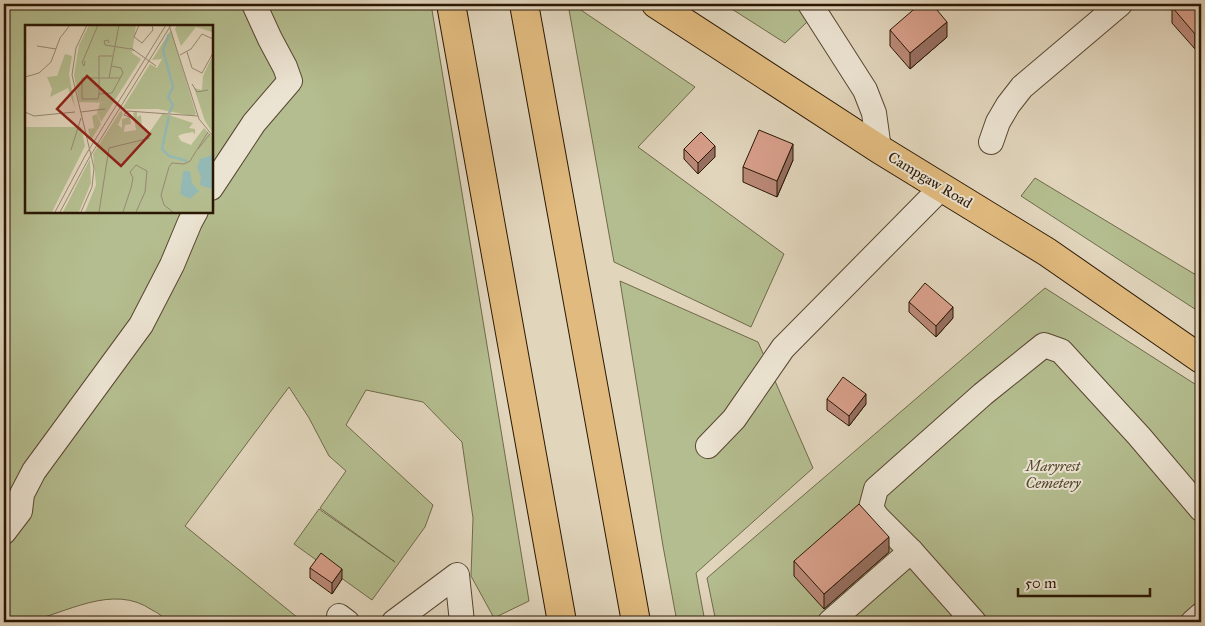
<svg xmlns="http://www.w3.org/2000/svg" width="1205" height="626" font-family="'IM FELL Great Primer',serif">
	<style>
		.green { fill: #b4bd8f; stroke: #6f6a49; fill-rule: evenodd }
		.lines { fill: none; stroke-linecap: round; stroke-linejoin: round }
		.minor-casing { stroke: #584631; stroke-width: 26 }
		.major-casing { stroke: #2a1703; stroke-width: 30 }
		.highway-casing { stroke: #2a1703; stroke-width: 30 }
		.minor { stroke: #ece4d3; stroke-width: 24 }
		.major { stroke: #e0ba7e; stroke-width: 28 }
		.highway { stroke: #e0ba7e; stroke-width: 28 }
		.wall { fill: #ba8978; stroke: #2a1703 }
		.shaded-wall { fill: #976f61; stroke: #2a1703 }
		.building { fill: #d89f8b; stroke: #2a1703 }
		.labels { text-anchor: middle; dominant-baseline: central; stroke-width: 4; stroke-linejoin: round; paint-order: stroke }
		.street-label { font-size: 15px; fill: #2a1703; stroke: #ece4d3 }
		.park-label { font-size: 15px; font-style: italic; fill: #53492d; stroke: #ece4d3 }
		.inset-river { fill: none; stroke: #94b8b4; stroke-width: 2.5 }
		.inset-road { fill: none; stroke: #988972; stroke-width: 1 }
		.view { fill: #8f2418; fill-opacity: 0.15; stroke: #8f2418; stroke-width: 2.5 }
		.inset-edge { fill: none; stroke: #2a1703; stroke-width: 2.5 }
	</style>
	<rect width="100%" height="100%" fill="#e1d5bc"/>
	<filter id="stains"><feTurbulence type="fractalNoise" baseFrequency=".004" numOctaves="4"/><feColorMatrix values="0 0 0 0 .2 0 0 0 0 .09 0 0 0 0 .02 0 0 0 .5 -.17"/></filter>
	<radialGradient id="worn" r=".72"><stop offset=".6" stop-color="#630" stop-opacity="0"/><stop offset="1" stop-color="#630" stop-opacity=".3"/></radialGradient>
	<g class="green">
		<path d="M4,4h427l98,597 -35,17 -23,-42 2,-58 -11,-76 -39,-40 -57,-12 -20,35 87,80 -8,22 -53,73 -78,-56 25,-35 76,53 -75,-54 26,-37 -17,-15 -20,-38 -20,-31 -104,139 118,96h-137c-3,-6 -8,-9 -14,-12 -39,-27 -85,3 -125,12 -7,1 -16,0 -23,0zM26,26h185v185h-185z"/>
		<polygon points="568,4 572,4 695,87 638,147 784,254 751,327 614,262"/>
		<polygon points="724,4 826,4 785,43"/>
		<polygon points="1035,178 1201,278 1201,313 1021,196"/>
		<polygon points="620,281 758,342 813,468 696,573 705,622 677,622 663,546"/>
		<polygon points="1045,288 1201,388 1201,622 716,622 707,578"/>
	</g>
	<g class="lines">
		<defs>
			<g id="minor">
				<polyline points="810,4 865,90 874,113 879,149"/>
				<polyline points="991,142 998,122 1008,105 1022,87 1120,4"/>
				<polyline points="211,188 254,123 290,81 285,67 270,39 254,4"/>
				<polyline points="708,446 734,419 783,348 942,187"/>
				<polyline points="4,532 20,511 22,494 34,471 141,325 172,265 190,222 196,211"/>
				<polyline points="911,551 877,517 871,508 876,489 983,394 1044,345 1061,351 1139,436 1201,509"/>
				<polyline points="339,616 347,622"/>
				<polyline points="394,622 457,575 462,622"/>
				<polyline points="830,622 911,551 974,622"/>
				<polyline points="1193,622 1201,615"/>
			</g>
			<polyline id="major" points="656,4 879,149 1047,252 1201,359"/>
			<g id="highway">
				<polyline points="451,4 562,622"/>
				<polyline points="524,4 636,622"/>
			</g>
		</defs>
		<use href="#minor" class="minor-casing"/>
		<use href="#major" class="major-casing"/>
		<use href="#highway" class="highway-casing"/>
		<use href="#minor" class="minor"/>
		<use href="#major" class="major"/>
		<use href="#highway" class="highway"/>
	</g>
	<g class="wall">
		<polygon points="1201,4 1201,44 1195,49 1172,23 1172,7"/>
		<polygon points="890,30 947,37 910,69 890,46"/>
		<polygon points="684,149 715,157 698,174 684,159"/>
		<polygon points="793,160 777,197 743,182 743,167"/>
		<polygon points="909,302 953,318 936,337 909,312"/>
		<polygon points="827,399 866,404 849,426 827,410"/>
		<polygon points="889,552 824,609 794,576 794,561"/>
		<polygon points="310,568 342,579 332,594 310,578"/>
	</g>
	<g class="shaded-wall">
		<polygon points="947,22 947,37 910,69 910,53"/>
		<polygon points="1201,28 1201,44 1195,49 1195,34"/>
		<polygon points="793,144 793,160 777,197 777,181"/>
		<polygon points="715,146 715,157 698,174 698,163"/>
		<polygon points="953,307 953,318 936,337 936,326"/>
		<polygon points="866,394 866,404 849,426 849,416"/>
		<polygon points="889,537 889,552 824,609 824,594"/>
		<polygon points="342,569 342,579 332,594 332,583"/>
	</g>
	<g class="building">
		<polygon points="920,4 932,4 947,22 910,53 890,30"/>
		<polygon points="1176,4 1201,4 1201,28 1195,34 1172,7"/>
		<polygon points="759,130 793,144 777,181 743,167"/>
		<polygon points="701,132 715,146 698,163 684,149"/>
		<polygon points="925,283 953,307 936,326 909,302"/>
		<polygon points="843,377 866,394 849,416 827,399"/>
		<polygon points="859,504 889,537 824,594 794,561"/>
		<polygon points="321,553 342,569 332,583 310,568"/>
	</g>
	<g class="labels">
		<g class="street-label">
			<text transform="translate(930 180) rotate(31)">Campgaw Road</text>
		</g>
		<g class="park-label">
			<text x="1053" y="466">Maryrest<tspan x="1053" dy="17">Cemetery</tspan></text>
		</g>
	</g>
	<g transform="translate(25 25)">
		<rect width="188" height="188" fill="#e1d5bc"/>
		<path d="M64,0h47l-4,28 9,6 -40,63 -4,-9 3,-10h11l-32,-1 -5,-27 5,-30zM152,0h35v7l-16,-5 -15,19 -6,-17zM146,5l25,84 -4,2 -34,-7h-36l28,-45 7,4 5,-9 -10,1zM40,29l7,2 -3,18 6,34 -7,-20 -18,9 2,-8 -5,-12 10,-1zM187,32v75l-7,-11 -11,-33 8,2 1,-14zM96,85l2,4 -5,11 4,3v-9l8,-2 1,7 -6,1 -1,7 12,-2 -3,-17 4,-2v6l4,-2 1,13 7,5 14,-20 30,10 -4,5 6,1v6l-2,-3 -11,2 -4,2 3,5 10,4 13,-17 8,8v76h-127l11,-27 -3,-31zM72,89l4,10 -10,16 -3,-11 6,-1 -2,-12zM0,102h56l4,19 -33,66h-27zM65,134l1,24 -12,29h-16z" fill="#b4bd8f"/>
		<path d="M187,130h1l-1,34 -12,-4 1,-9 -4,-8 3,-9zM158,146h7l2,12 7,8 -9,8 -10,-5z" fill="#94b8b4"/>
		<path class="inset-river" d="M144,88l4,-8 -5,-8 5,-10 -10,-37 6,-16M144,91l-7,33 7,7 18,5"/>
		<path class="inset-road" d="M114,0l-5,12 8,6 11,-13 -1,-5M144,0l30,94 14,17M84,18l-1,-3 -4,1 1,4 26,4M12,21l19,3M109,26l-3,-3 25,18M162,27l5,16 10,5 11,-20M155,30l11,-6 11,-15 11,5M60,36l-1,5 -2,-3 16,-38M86,41l10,2 2,5 -11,20 -13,1v-38h14M0,52l14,-4 12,-11 9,-24 10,-13M84,53l10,-53M167,59l5,8 11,-2M74,69l-1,5h-16v-21h38M0,87l9,4 41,-4M56,87l24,-3M107,93l-8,-3 3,-4 71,5M173,124l12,-15M46,125l10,-32M30,187l30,-56 81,-131M35,187l29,-54 82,-133M56,187l11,-25 2,-19 -22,-93 4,-27 11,-23M74,187l10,-64 41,-10M98,187l8,-24 2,-10 -3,-6 6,-7 11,6 -2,21 -9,20M148,187l-9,-7 -3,-10 8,-28 3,-4 12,1 6,-3 18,-29"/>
		<path class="view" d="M62,51l63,58 -29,32 -64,-57z"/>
		<rect width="188" height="188" class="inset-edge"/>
	</g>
	<rect width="1205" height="626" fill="none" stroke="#e1d5bc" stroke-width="20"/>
	<rect x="5" y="5" width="1195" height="616" fill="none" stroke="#2a1703" stroke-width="2.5"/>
	<rect x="10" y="10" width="1185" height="606" fill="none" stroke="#2a1703"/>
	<path d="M1018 588v8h132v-8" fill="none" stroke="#2a1703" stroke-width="2.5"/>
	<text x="1025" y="588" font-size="15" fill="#2a1703" stroke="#ece4d3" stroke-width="4" paint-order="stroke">50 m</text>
	<rect width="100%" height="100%" filter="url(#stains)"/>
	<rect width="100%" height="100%" fill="url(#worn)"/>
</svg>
